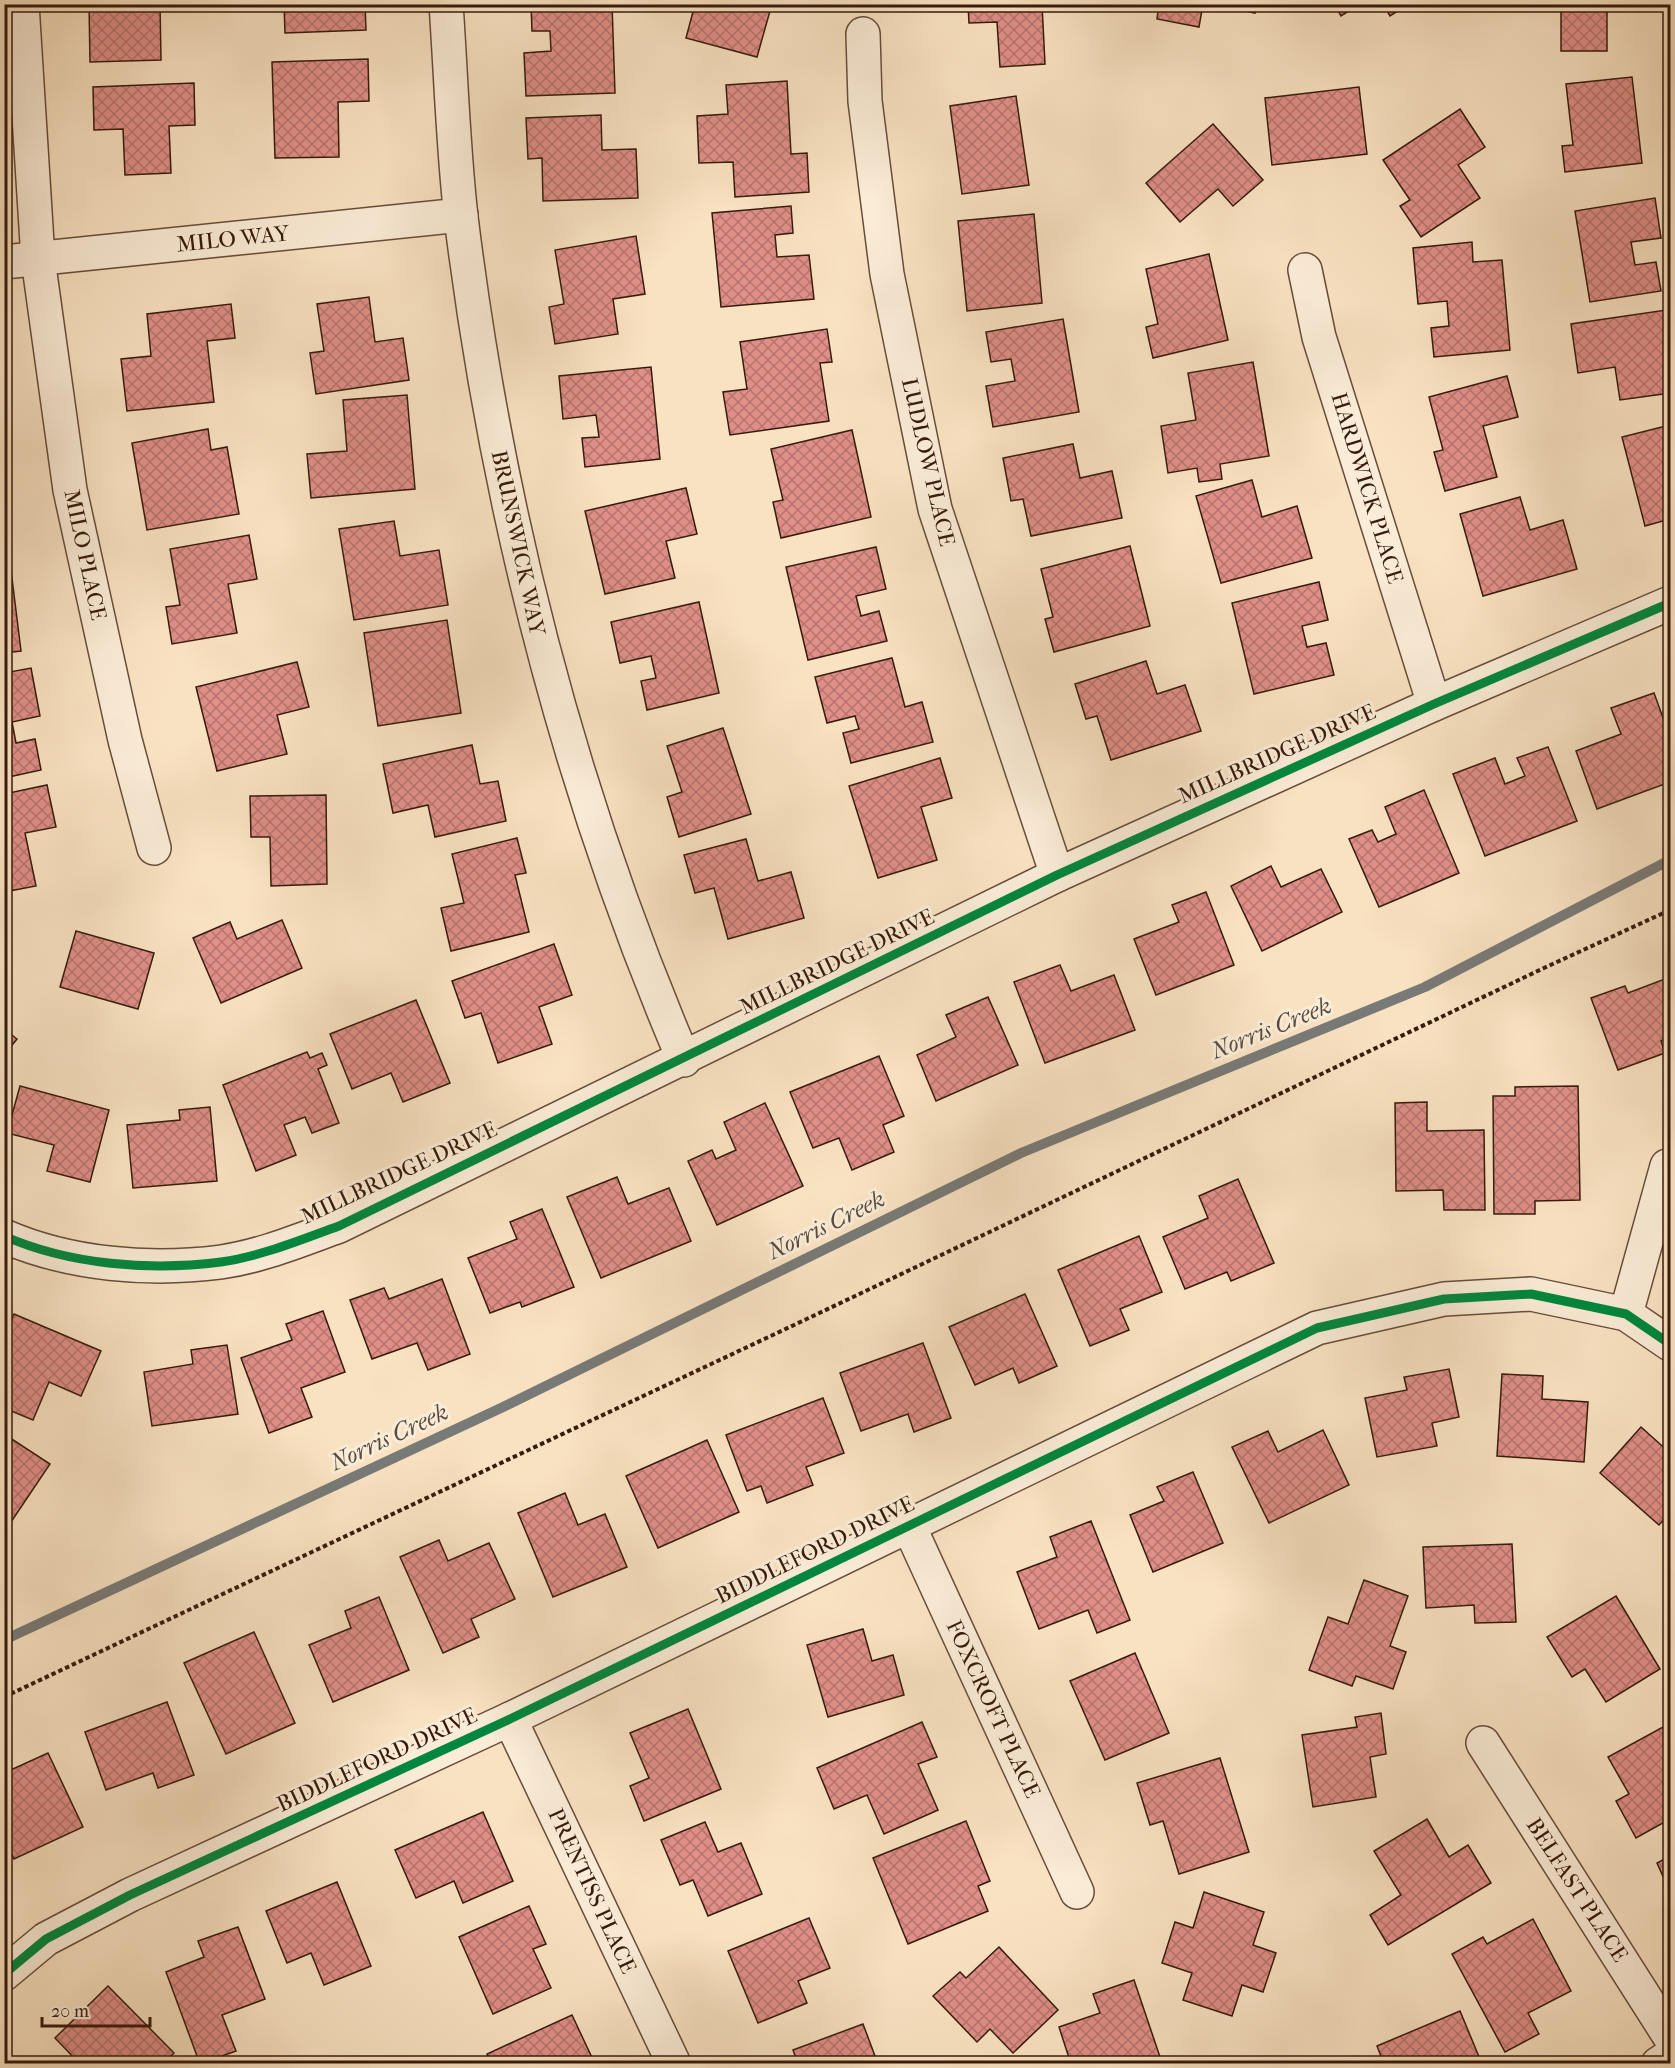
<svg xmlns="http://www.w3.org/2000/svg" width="1675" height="2068" font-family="'IM FELL French Canon',serif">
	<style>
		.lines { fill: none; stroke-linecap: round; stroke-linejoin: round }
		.stream { stroke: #787a77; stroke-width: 10 }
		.building { fill: url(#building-cross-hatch); stroke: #361b0c; stroke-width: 1.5 }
		.minor-casing { stroke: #674d3a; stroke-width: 36 }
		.path { stroke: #361b0c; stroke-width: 4; stroke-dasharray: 4.5 3; stroke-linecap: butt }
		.minor { stroke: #fbecd7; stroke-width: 33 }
		.cycleway-casing { stroke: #fbecd7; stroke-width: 13 }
		.cycleway { stroke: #00873e; stroke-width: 9 }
		.labels { text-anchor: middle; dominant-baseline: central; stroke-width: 6; stroke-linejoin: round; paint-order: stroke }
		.street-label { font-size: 22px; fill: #361b0c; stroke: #fbecd7 }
		.water-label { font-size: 24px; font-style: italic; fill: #574b42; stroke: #fbecd7 }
	</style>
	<defs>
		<pattern id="building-cross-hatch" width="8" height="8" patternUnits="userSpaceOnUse" patternTransform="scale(1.5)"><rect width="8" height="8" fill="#e08f88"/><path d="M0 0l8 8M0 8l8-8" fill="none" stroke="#b6746e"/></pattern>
	</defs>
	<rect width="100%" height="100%" fill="#f9e2c2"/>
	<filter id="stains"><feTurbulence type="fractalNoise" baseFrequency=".00333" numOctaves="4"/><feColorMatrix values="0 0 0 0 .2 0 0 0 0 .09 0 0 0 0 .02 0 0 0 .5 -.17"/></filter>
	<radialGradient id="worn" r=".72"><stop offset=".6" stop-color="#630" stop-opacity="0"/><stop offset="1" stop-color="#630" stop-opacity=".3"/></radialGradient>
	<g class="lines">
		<polyline class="stream" points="4,1640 501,1408 1021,1153 1425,987 1670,860"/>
	</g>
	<g class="building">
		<polygon points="89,4 160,4 161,60 90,62"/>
		<polygon points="284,4 365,4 366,30 285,33"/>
		<polygon points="531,4 612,4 615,93 526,96 524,53 551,51 550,31 532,31"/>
		<polygon points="695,4 772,4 757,57 686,38"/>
		<polygon points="968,4 1042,4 1045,64 1000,67 997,22 969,23"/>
		<polygon points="1159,4 1203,4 1199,27 1157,19"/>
		<polygon points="1213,4 1257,4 1255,13"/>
		<polygon points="1334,4 1360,4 1341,16"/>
		<polygon points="1383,4 1409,4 1390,16"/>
		<rect x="1561" y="4" width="46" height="47"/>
		<polygon points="368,59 369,101 338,102 339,157 275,158 272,62"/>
		<polygon points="1632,77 1642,163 1565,172 1562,146 1573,145 1566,84"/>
		<polygon points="787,81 791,154 807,153 809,192 735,197 733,162 699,163 697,116 728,114 726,85"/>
		<polygon points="194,83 195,125 169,126 171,173 125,175 123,129 94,130 93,87"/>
		<polygon points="1359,87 1367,154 1272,165 1265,98"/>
		<polygon points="1016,96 1029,185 962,194 950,106"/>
		<polygon points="1460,109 1485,147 1458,165 1480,198 1421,237 1400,206 1410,200 1383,160"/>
		<polygon points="601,115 602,150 636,149 638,198 543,201 542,158 528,159 526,118"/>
		<polygon points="1213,124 1263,180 1233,206 1218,189 1180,222 1146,183"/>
		<polygon points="1655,198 1661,238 1631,242 1635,265 1656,262 1661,291 1590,302 1575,211"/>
		<polygon points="791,206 793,233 775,235 777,257 809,255 814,299 721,307 712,213"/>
		<polygon points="1034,214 1042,303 967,311 958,221"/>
		<polygon points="636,236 645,294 613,299 618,334 555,344 549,307 564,304 555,250"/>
		<polygon points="1472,242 1473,262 1502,260 1510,350 1434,357 1431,328 1449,326 1447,301 1418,304 1413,248"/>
		<polygon points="1209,254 1228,340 1153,358 1146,327 1158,324 1146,269"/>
		<polygon points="369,297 375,342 403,338 409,380 316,394 310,353 324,351 317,304"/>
		<polygon points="231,304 235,338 207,341 214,402 127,411 121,359 151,356 147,314"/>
		<polygon points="1666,310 1670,341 1670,393 1620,400 1615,367 1578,373 1571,324"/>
		<polygon points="1063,319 1079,412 993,427 986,386 1015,381 1011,359 991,362 986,332"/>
		<polygon points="827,329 832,362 820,363 829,421 730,435 723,392 747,389 740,342"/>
		<polygon points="1253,362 1269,456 1220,464 1222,479 1199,482 1197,468 1168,473 1161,426 1196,420 1188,373"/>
		<polygon points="651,367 660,459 585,467 582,438 599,437 596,415 563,419 559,376"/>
		<polygon points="1507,376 1518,417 1483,426 1497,477 1445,491 1434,452 1443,450 1429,397"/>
		<polygon points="407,395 415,489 311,498 307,454 347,451 343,400"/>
		<polygon points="1670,425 1670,519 1645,526 1622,437"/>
		<polygon points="208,429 211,450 227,447 239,514 147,530 132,443"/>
		<polygon points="852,430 871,517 781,538 773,502 783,500 771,449"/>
		<polygon points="1073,444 1080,478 1112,471 1122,518 1031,536 1023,499 1011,501 1003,458"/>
		<polygon points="1252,480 1262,517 1297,506 1312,558 1221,583 1196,496"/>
		<polygon points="686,488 697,534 666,541 675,578 605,594 585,511"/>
		<polygon points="1520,497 1530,530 1563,520 1577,569 1483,596 1460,514"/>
		<polygon points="394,521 400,556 439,550 448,605 354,620 339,529"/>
		<polygon points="249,535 257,579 228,584 237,633 172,644 166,607 180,605 170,549"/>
		<polygon points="1130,546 1150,626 1054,652 1045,619 1053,617 1041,569"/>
		<polygon points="876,547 886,589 856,596 861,616 879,611 887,641 808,660 786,567"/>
		<polygon points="10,562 21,651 4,653 4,563"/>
		<polygon points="1319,582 1328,620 1302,626 1307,647 1326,643 1334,675 1254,694 1232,603"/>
		<polygon points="699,602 719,693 647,710 641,681 656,678 651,656 620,663 611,622"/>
		<polygon points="447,620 461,713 378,726 364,633"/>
		<polygon points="892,658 905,707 922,702 933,742 851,763 843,733 859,729 855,716 827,723 815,677"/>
		<polygon points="1146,661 1157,694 1185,685 1201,731 1111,760 1097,716 1086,719 1075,684"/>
		<polygon points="297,662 309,707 277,715 287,754 217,771 196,687"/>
		<polygon points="31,668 40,716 12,722 16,743 35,739 41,770 4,778 4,673"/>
		<polygon points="1654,693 1670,737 1670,782 1597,809 1576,751 1621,734 1611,708"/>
		<polygon points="723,728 751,814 679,837 667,797 682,792 667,746"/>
		<polygon points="472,745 480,784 498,781 506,821 435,837 428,805 393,813 383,764"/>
		<polygon points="1548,747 1577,821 1485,856 1453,774 1495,758 1505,784 1525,776 1517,758"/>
		<polygon points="940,758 952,798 921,807 937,860 878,878 849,786"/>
		<polygon points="47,785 56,827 25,833 36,886 4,892 4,794"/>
		<polygon points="1424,790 1459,873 1379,907 1349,839 1372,830 1378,842 1396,834 1385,807"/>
		<polygon points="326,795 327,884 271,886 270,837 251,837 250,796"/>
		<polygon points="517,838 526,873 515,875 529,932 451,951 441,908 464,903 452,854"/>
		<polygon points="746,839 758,881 791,872 804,918 728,939 714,888 695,893 684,855"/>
		<polygon points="1271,866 1281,887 1321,869 1342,912 1262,951 1231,886"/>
		<polygon points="1206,892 1234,965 1156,995 1134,939 1179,922 1172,905"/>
		<polygon points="282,920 302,968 221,1003 193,938 230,922 237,939"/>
		<polygon points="76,931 154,953 138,1009 60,987"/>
		<polygon points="554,944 572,995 539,1007 552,1044 498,1063 481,1013 465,1018 452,981"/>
		<polygon points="1060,965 1071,991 1114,975 1135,1030 1045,1063 1014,982"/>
		<polygon points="1670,977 1670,1037 1661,1041 1665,1053 1618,1070 1591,998 1625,986 1628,993"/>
		<polygon points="988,997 1018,1065 936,1101 917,1055 956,1037 946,1015"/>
		<polygon points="416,1000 450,1083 403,1102 391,1073 352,1089 330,1034"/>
		<polygon points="4,1029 17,1039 4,1055"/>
		<polygon points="307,1052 310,1058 322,1053 327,1065 318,1069 339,1123 312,1133 305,1117 284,1125 296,1155 256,1171 223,1085"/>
		<polygon points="879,1056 904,1116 883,1125 894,1152 852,1170 839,1138 813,1148 790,1092"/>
		<polygon points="20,1086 109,1110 90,1182 47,1171 54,1145 7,1133"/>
		<polygon points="1578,1086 1580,1200 1535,1201 1535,1214 1494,1214 1493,1096 1515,1096 1515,1087"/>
		<polygon points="1427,1102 1427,1131 1484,1130 1485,1210 1444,1210 1443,1190 1396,1191 1395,1103"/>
		<polygon points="765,1103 803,1186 717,1225 688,1161 712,1150 716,1159 736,1150 724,1122"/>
		<polygon points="210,1107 217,1181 133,1188 127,1125 180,1120 179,1110"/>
		<polygon points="617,1177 628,1204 669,1188 691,1241 601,1278 567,1197"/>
		<polygon points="1238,1179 1274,1263 1231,1281 1227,1272 1185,1289 1163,1237 1208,1218 1199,1196"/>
		<polygon points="542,1209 574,1287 522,1307 520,1302 490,1313 468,1258 517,1239 510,1222"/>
		<polygon points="1139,1236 1162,1292 1120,1309 1129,1330 1090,1346 1058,1270"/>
		<polygon points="442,1279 470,1354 428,1370 417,1343 372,1359 350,1300 384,1288 389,1299"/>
		<polygon points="1025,1294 1057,1366 1019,1383 1013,1368 975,1385 949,1327"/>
		<polygon points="323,1311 345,1372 301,1388 312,1417 269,1433 241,1358 292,1340 286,1324"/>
		<polygon points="14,1314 101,1351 81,1396 49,1382 33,1420 4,1408 4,1337"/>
		<polygon points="923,1343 951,1418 914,1432 908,1414 861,1431 840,1373"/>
		<polygon points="227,1345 238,1414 152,1426 144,1372 193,1364 191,1350"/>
		<polygon points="1449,1369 1459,1417 1432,1423 1437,1446 1377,1457 1365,1398 1407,1390 1404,1377"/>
		<polygon points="1502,1374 1543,1376 1542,1399 1588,1402 1584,1462 1497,1456"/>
		<polygon points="823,1398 844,1453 806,1467 813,1485 767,1503 761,1486 747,1491 726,1435"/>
		<polygon points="1641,1427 1670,1453 1670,1512 1659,1525 1600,1473"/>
		<polygon points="1323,1430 1349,1485 1269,1523 1232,1447 1268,1431 1278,1452"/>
		<polygon points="4,1434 50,1464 9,1525 4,1522"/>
		<polygon points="707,1440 739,1512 658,1548 626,1476"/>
		<polygon points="1193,1472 1223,1543 1153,1572 1130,1515 1164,1501 1157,1487"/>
		<polygon points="565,1493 578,1525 605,1514 627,1567 553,1597 518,1513"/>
		<polygon points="1091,1521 1130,1620 1097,1633 1088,1610 1039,1629 1017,1572 1057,1557 1050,1537"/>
		<polygon points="439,1540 448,1561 489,1543 515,1599 471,1619 479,1637 443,1653 400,1557"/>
		<polygon points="1512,1544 1516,1622 1475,1623 1474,1605 1426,1608 1423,1547"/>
		<polygon points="1364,1580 1408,1596 1390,1646 1406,1652 1393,1689 1356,1676 1352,1686 1309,1670 1328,1617 1348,1624"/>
		<polygon points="1616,1596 1660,1669 1606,1702 1585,1669 1572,1677 1547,1637"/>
		<polygon points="379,1597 409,1670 333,1702 309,1645 351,1628 345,1611"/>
		<polygon points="863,1629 872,1661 893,1655 904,1695 828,1717 807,1645"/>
		<polygon points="254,1632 295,1723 226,1754 184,1663"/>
		<polygon points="1135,1653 1169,1733 1105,1760 1070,1681"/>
		<polygon points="167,1702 194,1775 158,1788 153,1773 106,1790 85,1732"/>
		<polygon points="688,1709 721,1789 644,1821 630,1786 649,1778 630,1733"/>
		<polygon points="1381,1713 1386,1754 1370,1757 1376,1797 1313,1807 1302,1735 1357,1727 1355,1717"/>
		<polygon points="922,1722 937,1757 918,1764 938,1810 884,1834 867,1795 834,1809 817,1768"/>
		<polygon points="1663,1727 1670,1741 1670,1819 1636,1838 1616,1801 1629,1794 1608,1757"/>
		<polygon points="48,1753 83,1827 14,1859 4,1837 4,1773"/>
		<polygon points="1220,1758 1249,1852 1179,1874 1163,1821 1150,1825 1137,1783"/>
		<polygon points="483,1812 513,1881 463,1903 454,1881 416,1898 395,1850"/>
		<polygon points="1427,1819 1449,1857 1468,1845 1491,1883 1388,1945 1370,1915 1401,1895 1374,1851"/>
		<polygon points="966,1821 990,1881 978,1886 988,1911 908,1944 873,1858"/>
		<polygon points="705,1822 718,1852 741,1843 762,1894 708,1916 693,1880 680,1885 661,1840"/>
		<polygon points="1670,1856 1670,1892 1657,1863"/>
		<polygon points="337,1882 371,1966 324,1985 311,1953 287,1963 266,1911"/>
		<polygon points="1204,1892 1264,1912 1253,1945 1276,1953 1263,1992 1242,1985 1232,2016 1183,2000 1192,1973 1162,1963 1175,1922 1193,1928"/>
		<polygon points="529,1906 546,1944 533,1949 551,1988 493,2014 459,1937"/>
		<polygon points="809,1918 830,1968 798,1981 807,2003 758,2023 728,1951"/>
		<polygon points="1533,1919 1571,1991 1528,2013 1539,2034 1505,2052 1452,1954 1483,1937 1487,1944"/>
		<polygon points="238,1927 265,1999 222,2015 236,2051 200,2064 166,1972 204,1957 198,1941"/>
		<polygon points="999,1947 1058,2010 1013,2053 990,2029 977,2042 933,1996 960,1972 966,1978"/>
		<polygon points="1134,1980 1160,2057 1140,2064 1071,2064 1059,2027 1100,2013 1093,1994"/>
		<polygon points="108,1986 174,2053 163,2064 80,2064 55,2038"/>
		<polygon points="1460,2011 1482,2064 1384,2064 1377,2046"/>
		<polygon points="572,2015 595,2064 492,2064 487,2054"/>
		<polygon points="863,2024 878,2064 798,2064 793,2050"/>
	</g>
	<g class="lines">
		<defs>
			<g id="minor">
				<polyline points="22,4 38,259 70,490 125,740 154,848"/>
				<path d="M446,4c5,71 7,143 15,213 36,292 107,572 223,843"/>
				<polyline points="863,34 865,101 887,274 935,509 1057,875"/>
				<polyline points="4,262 461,215"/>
				<polyline points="1305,270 1319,337 1434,704"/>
				<path d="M4,1236c66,29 146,35 217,26 41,-6 79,-22 118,-36l718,-351 377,-171 236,-101"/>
				<polyline points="1626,1314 1667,1166"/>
				<polyline points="909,1526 1077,1892"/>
				<polyline points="510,1719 674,2064"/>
				<polyline points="1483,1743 1670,2037"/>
				<polyline points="4,1974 46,1939 130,1895 510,1719 1317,1328 1444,1299 1531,1294 1626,1314 1670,1344"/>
				<polyline points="1658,2064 1670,2056"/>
			</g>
		</defs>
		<use href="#minor" class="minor-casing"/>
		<polyline class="path" points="4,1697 811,1317 1544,968 1670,910"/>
		<use href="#minor" class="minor"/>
		<defs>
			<g id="cycleway">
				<path d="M4,1236c66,29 146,35 217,26 41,-6 79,-22 118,-36l718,-351 377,-171 236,-101"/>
				<polyline points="4,1974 46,1939 130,1895 510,1719 1317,1328 1444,1299 1531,1294 1626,1314 1670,1344"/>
			</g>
		</defs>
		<use href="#cycleway" class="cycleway-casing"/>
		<use href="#cycleway" class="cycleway"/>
	</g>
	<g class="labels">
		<g class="street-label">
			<text transform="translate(233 239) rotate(-6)">MILO WAY</text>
			<text transform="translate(928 462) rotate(77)">LUDLOW PLACE</text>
			<text transform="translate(1367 488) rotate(73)">HARDWICK PLACE</text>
			<text transform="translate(518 543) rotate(78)">BRUNSWICK WAY</text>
			<text transform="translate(85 555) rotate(78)">MILO PLACE</text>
			<text transform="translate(1277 754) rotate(-24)">MILLBRIDGE DRIVE</text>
			<text transform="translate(837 962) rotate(-26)">MILLBRIDGE DRIVE</text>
			<text transform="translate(399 1173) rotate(-25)">MILLBRIDGE DRIVE</text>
			<text transform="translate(815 1550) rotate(-26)">BIDDLEFORD DRIVE</text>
			<text transform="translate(993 1709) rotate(65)">FOXCROFT PLACE</text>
			<text transform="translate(377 1760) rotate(-25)">BIDDLEFORD DRIVE</text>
			<text transform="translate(1577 1890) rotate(57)">BELFAST PLACE</text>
			<text transform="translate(592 1891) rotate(65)">PRENTISS PLACE</text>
		</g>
		<g class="water-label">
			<text transform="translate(1271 1028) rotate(-22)">Norris Creek</text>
			<text transform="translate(826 1225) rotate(-26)">Norris Creek</text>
			<text transform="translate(389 1437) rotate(-25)">Norris Creek</text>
		</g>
	</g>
	<rect width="1675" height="2068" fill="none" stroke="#f9e2c2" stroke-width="24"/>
	<rect x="6" y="6" width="1663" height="2056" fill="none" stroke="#361b0c" stroke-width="3"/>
	<rect x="12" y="12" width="1651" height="2044" fill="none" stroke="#361b0c" stroke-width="1.5"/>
	<path d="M42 2017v9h108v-9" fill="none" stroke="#361b0c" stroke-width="3"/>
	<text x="51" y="2017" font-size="18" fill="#361b0c" stroke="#fbecd7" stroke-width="4.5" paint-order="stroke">20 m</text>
	<rect width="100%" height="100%" filter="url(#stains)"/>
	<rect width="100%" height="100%" fill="url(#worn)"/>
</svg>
